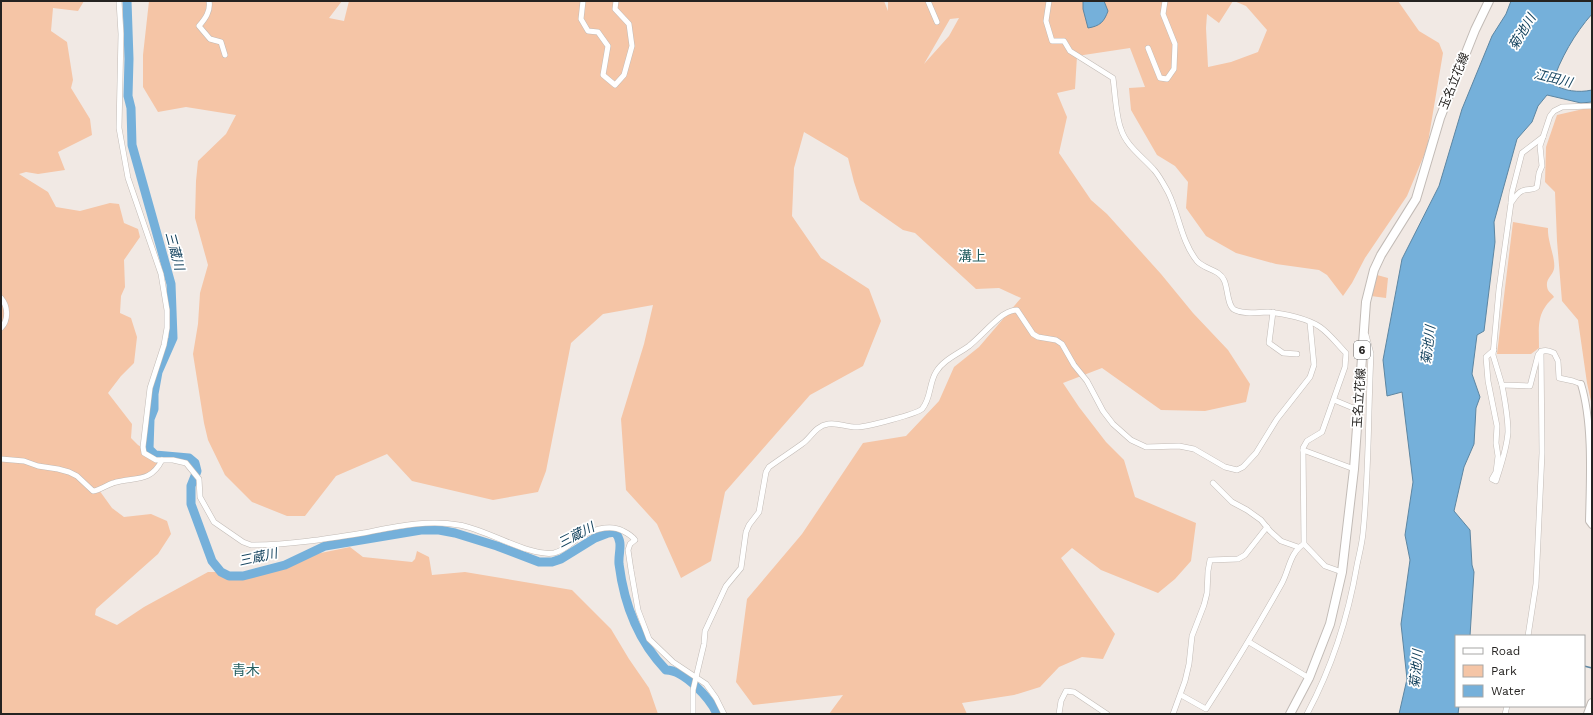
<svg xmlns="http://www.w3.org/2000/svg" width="1593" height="715" font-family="'Work Sans','Noto Sans JP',sans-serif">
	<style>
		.green { fill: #f5c5a6; fill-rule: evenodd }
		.water { fill: #75b0da; stroke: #5d86a2 }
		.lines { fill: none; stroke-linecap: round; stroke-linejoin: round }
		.stream { stroke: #5d86a2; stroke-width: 1.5 }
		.river { stroke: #75b0da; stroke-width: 9 }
		.minor-casing { stroke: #c2bbb6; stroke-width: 6 }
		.tertiary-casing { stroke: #c2bbb6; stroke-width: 8 }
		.primary-casing { stroke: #c2bbb6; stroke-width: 10 }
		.minor { stroke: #fff; stroke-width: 5 }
		.tertiary { stroke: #fff; stroke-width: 6 }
		.primary { stroke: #fff; stroke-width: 8 }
		.labels { text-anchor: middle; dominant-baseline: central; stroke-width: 3.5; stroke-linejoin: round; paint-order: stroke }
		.shield { fill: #fff; stroke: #666564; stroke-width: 1 }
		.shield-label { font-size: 11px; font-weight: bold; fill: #252321 }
		.street-label { font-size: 12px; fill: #252321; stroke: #fff }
		.water-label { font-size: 13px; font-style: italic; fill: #0e3e5a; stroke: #fff }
		.quarter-label { font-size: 14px; fill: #245e5f; stroke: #fff }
	</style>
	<rect width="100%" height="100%" fill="#f1e9e4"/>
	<g class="green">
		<polygon points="1,1 84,1 78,11 53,8 51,31 67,42 73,80 71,88 90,119 92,135 58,152 65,170 38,174 26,172 19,174 48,192 56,207 80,211 110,203 119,204 124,223 138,229 140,237 124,260 125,287 121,296 120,313 131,318 137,337 134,363 121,376 108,393 132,424 131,438 138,445 162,460 152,474 99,490 112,508 124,517 151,514 167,521 171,534 158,554 96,609 95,615 117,625 144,607 208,572 221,572 229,576 243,576 265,573 292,564 311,555 350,547 363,557 412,562 415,559 417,551 429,557 432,575 465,572 572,590 611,629 629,659 649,688 658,714 1,714"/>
		<path d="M149,1h193l-13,17 15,3 5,-20h535l4,10v-10h345l-14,22 -12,-9 -1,14 2,39 23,-5 27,-10 9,-22 -21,-24 -12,-5h164l21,30 20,12 4,10 -16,95 -20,48 -42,62 -13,25 -9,13 -16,-21 -8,-5 -43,-6 -40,-11 -30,-17 -20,-28 2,-26 -13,-16 -18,-11 -26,-45 -2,-22 16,-1 -15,-39 -53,8 -2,33 -18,4 10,24 -8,36 32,47 16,14 54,60 32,39 35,37 22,34 -4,18 -41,9 -44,-1 -59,-42 -39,15 16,24 27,35 18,18 11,37 61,26 -5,38 -16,18 -17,14 -57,-23 -29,-22 -11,10 54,76 -12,25 -21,-2 -23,10 -19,20 -26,8 -52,8 5,11h-138l14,-19 -90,10 -17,-23 11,-83 55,-65 61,-91 43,-7 33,-35 15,-34 25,-20 42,-49 -22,-10 -23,1 -61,-56 -12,-3 -43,-30 -6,-18 -6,-24 -44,-26 -10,36 -2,48 29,42 48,31 12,32 -18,45 -53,29 -85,97 -14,69 -30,17 -24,-54 -31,-34 -5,-71 23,-75 9,-39 -50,9 -32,29 -25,128 -8,21 -45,8 -81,-19 -25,-27 -51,22 -31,40h-18l-35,-14 -27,-27 -17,-35 -4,-17 -11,-69 5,-30 2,-31 8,-28 -13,-47 1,-37 2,-20 28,-27 10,-19 -50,-8 -28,5 -15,-25v-32zM959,18l-10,18 -25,28 26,-45z"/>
		<polygon points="1592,107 1592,406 1587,383 1578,320 1562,301 1557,241 1555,192 1545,182 1546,147 1557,115"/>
		<path d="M1513,222l35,6c-1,13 8,30 6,41 -2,8 -10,10 -6,21 1,2 5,5 6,7 -18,16 -15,29 -15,51l-8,6h-34z"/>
		<polygon points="1377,275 1388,278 1386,298 1371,296"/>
	</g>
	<g class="water">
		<path d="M1083,1h21l4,10c-4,11 -8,15 -20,17l-5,-19z"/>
		<path d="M1511,1h81v13c-17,19 -32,45 -40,70 13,7 26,9 40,6v12l-11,1 -34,-8 -9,11 -6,16 -15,17 -23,83 1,20 -11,89 -7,4 -5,39 8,23 -4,11 -2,36 -10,23 -10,44 16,19 2,35 2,7 -4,64h-14v70h3l-1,8h-59l8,-35 -6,-55 9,-64 -5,-25 8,-53 -11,-90 -15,4 -4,-36 19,-101 37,-73 23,-77 30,-73 14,-22z"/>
	</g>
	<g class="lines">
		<polyline class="stream" points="1584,666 1592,668"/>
		<path class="river" d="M127,1l2,58 -1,37 3,12 1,37 39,139 2,54 -15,34 -4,22v15l-4,10 -1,30 6,6 34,3 6,5 2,8 -6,15v18l21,57 9,11 8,4h14l42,-11 40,-19 96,-16h18l16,3 42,13 42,16h13l9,-3 34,-21 13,-5 7,-1c9,11 3,20 4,32 5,40 19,77 47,106 18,0 44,28 51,44"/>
		<defs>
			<g id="minor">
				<path d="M119,1l2,33 -2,94 9,50 33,96 6,36v18l-3,17 -14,43 -7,59 1,6 12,7h17l13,3 13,16 1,18 14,25 29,20 8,3c38,0 75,-6 112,-12 31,-6 64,-14 96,-8 27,4 70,32 95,28 9,-2 16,-9 23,-14 12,-8 32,-16 46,-8 4,2 9,5 12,9l-5,4 -2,6 3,20 7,40 11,29 24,23 33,22 10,14 8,16"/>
				<path d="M209,1c2,10 -4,18 -10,25l11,13 11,3 4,13"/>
				<polyline points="583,1 581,19 588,31 598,32 608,46 603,75 615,85 624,75 632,46 629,24 615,9 616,1"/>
				<polyline points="928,1 937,22"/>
				<path d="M1049,1l-3,20 6,20h12l6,10 43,27c2,14 3,39 8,51 5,17 23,29 34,42 5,6 9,14 13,21 11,22 13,49 29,69 8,9 22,8 27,19 4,7 3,27 11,30 10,5 23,2 33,2 15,1 41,7 52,15 10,7 18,18 26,26l-1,14 -23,65 -15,9 -4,7 1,96 21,22 17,6"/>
				<polyline points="1148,48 1160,78 1167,79 1174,69 1175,44 1163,14 1165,1"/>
				<polyline points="1511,202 1512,192 1522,153 1543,137"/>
				<path d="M1,298c7,8 8,22 0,30"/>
				<polyline points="1273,312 1269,343 1283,353 1297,354"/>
				<path d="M1494,350l-8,7 2,24 9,45 -1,17 2,13 -2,16 -4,7 4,2c5,-16 11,-33 12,-49 0,-16 -3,-31 -6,-47"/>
				<path d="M1581,384l-8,-3 -14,-3 -1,-17 -4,-8c-6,-3 -12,-4 -16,2l-8,31 -28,-1 -9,-30 6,-66 12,-86c3,-4 6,-10 11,-12 5,-3 11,0 15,-4l2,-14 3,-7 -2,-20 10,-30 4,-5 8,-4 30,-1"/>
				<polyline points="1334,400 1358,410"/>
				<polyline points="1303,450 1354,469"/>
				<path d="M1,459l23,2 14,5 20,3 11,3 8,4 16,15c8,-1 13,-6 20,-8 21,-7 37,1 49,-23"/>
				<polyline points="1213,483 1232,502 1247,510 1261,520 1270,531 1281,541 1298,547"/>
				<polyline points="1528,636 1536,584 1542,453 1541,351"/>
				<polyline points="1249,642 1309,678"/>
				<path d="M1181,695l25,14c27,-42 52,-83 76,-126 7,-13 8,-31 22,-39"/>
				<path d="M693,714v-24l11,-46 1,-13 21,-45 15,-18 5,-36 3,-7 10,-13 7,-40 3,-5c11,-8 22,-15 33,-23 9,-6 13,-18 26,-20 10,-2 20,4 30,3 8,0 59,-13 64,-18 9,-10 7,-26 14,-37 7,-12 22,-18 33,-26 12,-10 22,-22 34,-31 5,-3 8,-5 14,-5l16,24 5,3 18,3 6,4 12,21 13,16 16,30 10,13 18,16 15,7 33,-1 15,3 31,18 12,3 6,-3 13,-14 21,-34 33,-42 4,-12 -4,-42"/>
				<polyline points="1059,714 1061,701 1066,691 1074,692 1107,714"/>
				<polyline points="1173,714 1185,681 1189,664 1192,636 1204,605 1207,593 1208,571 1210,560 1238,559 1245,555 1267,527"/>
				<path d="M1307,714c25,-47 41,-96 50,-149 2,-10 5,-21 6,-32 6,-59 5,-119 8,-179l-5,-19"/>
				<polyline points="1505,714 1507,706"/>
			</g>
			<path id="tertiary" d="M1581,384c12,39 9,95 8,137l3,4"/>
			<g id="primary">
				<polyline points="1290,714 1309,678 1330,624 1342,572 1354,469 1366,302 1374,270 1381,255 1416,199 1440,118 1475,30 1489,1"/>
				<polyline points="1588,714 1592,703"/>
			</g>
		</defs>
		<use href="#minor" class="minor-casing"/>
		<use href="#tertiary" class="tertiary-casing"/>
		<use href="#primary" class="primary-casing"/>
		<use href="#minor" class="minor"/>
		<use href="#tertiary" class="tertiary"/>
		<use href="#primary" class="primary"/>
	</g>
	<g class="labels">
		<rect class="shield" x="1354" y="341" width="16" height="18" rx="3"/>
		<g class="shield-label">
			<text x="1362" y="350">6</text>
		</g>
		<g class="street-label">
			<text transform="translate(1454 81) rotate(-68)">玉名立花線</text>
			<text transform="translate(1359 398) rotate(-86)">玉名立花線</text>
		</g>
		<g class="water-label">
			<text transform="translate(1522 32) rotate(-59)">菊池川</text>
			<text transform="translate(1553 78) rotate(14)">江田川</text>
			<text transform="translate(175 251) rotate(75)">三蔵川</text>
			<text transform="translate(1428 345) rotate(-83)">菊池川</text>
			<text transform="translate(576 535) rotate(-27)">三蔵川</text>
			<text transform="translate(258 557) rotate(-12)">三蔵川</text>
			<text transform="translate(1416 669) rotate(-85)">菊池川</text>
		</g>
		<g class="quarter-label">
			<text x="972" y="256">溝上</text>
			<text x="246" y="670">青木</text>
		</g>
	</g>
	<rect width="1593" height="715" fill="none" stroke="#252321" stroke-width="4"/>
	<rect x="1455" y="635" width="130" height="72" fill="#ffffff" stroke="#a8a7a6"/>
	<rect x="1463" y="648" width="20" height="6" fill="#ffffff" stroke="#a8a7a6"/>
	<text x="1491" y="655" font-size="12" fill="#252321">Road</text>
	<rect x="1463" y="665" width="20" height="12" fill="#f5c5a6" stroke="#a8a7a6"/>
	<text x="1491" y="675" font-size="12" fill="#252321">Park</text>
	<rect x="1463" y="685" width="20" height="12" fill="#75b0da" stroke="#a8a7a6"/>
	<text x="1491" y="695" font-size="12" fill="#252321">Water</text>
</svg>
